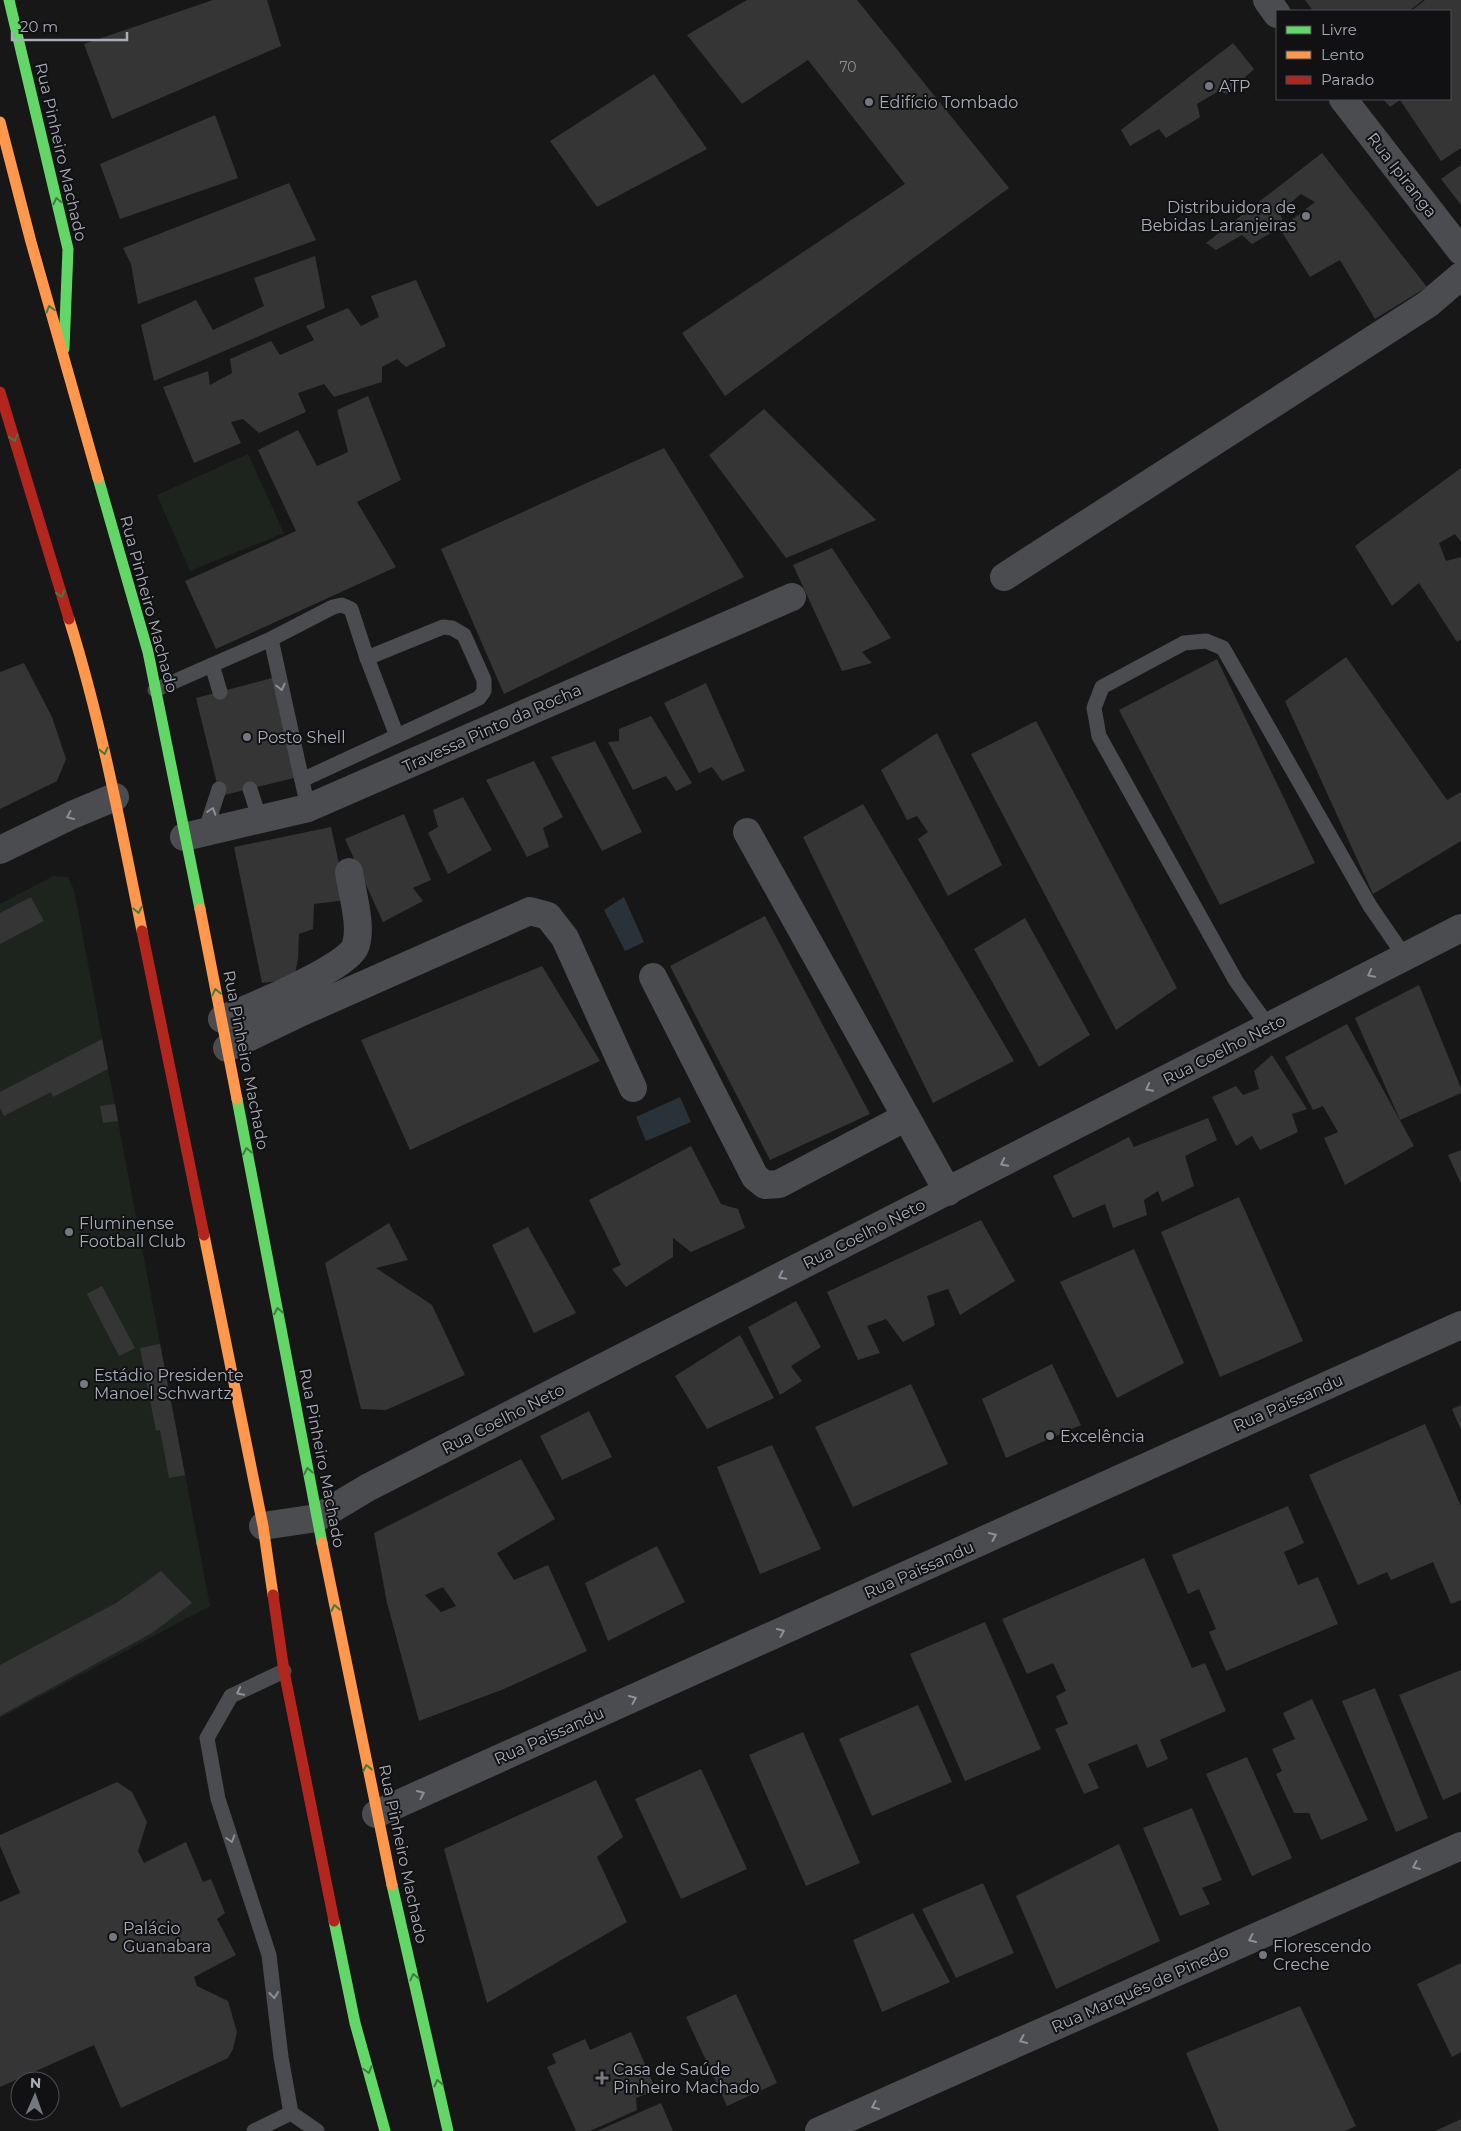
<svg xmlns="http://www.w3.org/2000/svg" width="1461" height="2131" font-family="Montserrat,sans-serif">
	<style>
		.green { fill: #1d241e }
		.water { fill: #2a3239 }
		.building { fill: #353536; fill-rule: evenodd }
		.lines { fill: none; stroke-linecap: round; stroke-linejoin: round }
		.lane { stroke: #4b4c50; stroke-width: 15 }
		.street { stroke: #4b4c50; stroke-width: 28 }
		.fast { stroke: #63d668; stroke-width: 11 }
		.slow { stroke: #ff974d; stroke-width: 11 }
		.jam { stroke: #b3261e; stroke-width: 11 }
		.oneway { stroke: #3e7d42 }
		.oneway2 { stroke: #8c9099 }
		.poi-dot { fill: #757880; stroke: #111113; stroke-width: 2 }
		.labels { text-anchor: middle; dominant-baseline: central; stroke-width: 4; stroke-linejoin: round; paint-order: stroke }
		.number-label { font-size: 14px; fill: #8b8f98 }
		.poi-label { font-size: 16px; fill: #a8adb8; stroke: #111113; text-anchor: start }
		.street-label { font-size: 16px; fill: #a8adb8; stroke: #111113 }
	</style>
	<rect width="100%" height="100%" fill="#171717"/>
	<g class="green">
		<polygon points="248,454 284,533 190,571 157,495"/>
		<polygon points="53,876 68,877 74,890 210,1606 0,1718 0,904"/>
	</g>
	<g class="water">
		<polygon points="624,897 644,942 625,951 604,910"/>
		<polygon points="680,1097 691,1122 646,1141 636,1117"/>
	</g>
	<g class="building">
		<polygon points="213,0 267,0 281,46 112,119 84,44"/>
		<polygon points="747,0 857,0 1009,188 725,396 682,333 905,184 808,60 742,104 687,35"/>
		<polygon points="1305,0 1423,0 1409,11 1313,11"/>
		<polygon points="1425,0 1461,0 1461,148 1441,161 1400,100 1390,107 1383,99 1450,99 1450,11 1411,11"/>
		<polygon points="1233,43 1254,69 1227,94 1219,91 1197,104 1200,117 1166,138 1159,129 1130,146 1121,130"/>
		<polygon points="654,74 707,149 597,207 550,141"/>
		<polygon points="215,115 238,178 120,219 100,164"/>
		<path d="M1322,153l105,134 -52,32 -35,-59 -30,17 -30,-48 5,-4 -33,19 -10,-9 -26,15 -10,-7zM1301,194l14,8 -30,23 -6,-13z"/>
		<polygon points="1461,165 1461,205 1441,179"/>
		<polygon points="289,183 316,240 138,304 131,264 123,248"/>
		<polygon points="315,256 325,308 154,381 141,325 196,300 213,330 264,306 254,278"/>
		<polygon points="416,280 446,346 406,367 397,359 382,367 382,382 334,397 324,384 298,393 306,412 259,433 243,419 231,422 241,443 194,463 163,387 208,371 210,385 232,373 230,359 271,341 280,355 314,340 306,326 348,308 361,326 379,317 371,296"/>
		<polygon points="368,396 401,480 357,502 396,567 216,649 185,581 296,531 258,450 298,430 317,466 348,452 337,410"/>
		<polygon points="764,409 876,520 786,558 709,455"/>
		<polygon points="664,448 744,577 504,694 441,549"/>
		<polygon points="1461,468 1461,542 1455,534 1439,543 1446,561 1461,557 1461,639 1457,642 1419,583 1392,606 1355,546"/>
		<polygon points="832,548 891,638 862,652 872,663 842,671 793,565"/>
		<polygon points="1346,657 1447,800 1461,792 1461,841 1373,894 1285,701"/>
		<polygon points="1217,659 1315,863 1220,905 1119,710"/>
		<polygon points="24,663 52,717 66,759 57,781 0,809 0,672"/>
		<polygon points="272,678 298,777 220,796 196,698"/>
		<polygon points="706,683 745,771 722,781 712,767 699,773 664,703"/>
		<polygon points="651,716 692,783 676,791 666,776 633,790 608,742 619,741 619,729"/>
		<polygon points="1036,721 1177,988 1116,1030 971,754"/>
		<polygon points="937,733 1002,865 948,896 918,839 928,832 917,816 907,820 881,770"/>
		<polygon points="595,741 642,832 602,851 551,757"/>
		<polygon points="534,761 563,817 543,828 549,847 527,857 486,780"/>
		<polygon points="463,797 492,850 448,874 428,833 438,827 433,810"/>
		<polygon points="863,804 1014,1061 933,1103 803,837"/>
		<polygon points="404,814 431,880 413,888 423,901 383,922 345,839"/>
		<polygon points="331,827 347,900 314,904 313,929 299,934 298,959 294,979 262,983 234,847"/>
		<polygon points="31,897 44,921 0,944 0,913"/>
		<polygon points="765,916 870,1114 770,1160 670,966"/>
		<polygon points="1025,918 1090,1035 1039,1067 974,949"/>
		<polygon points="542,966 600,1061 410,1150 361,1040"/>
		<polygon points="1419,985 1461,1088 1461,1093 1400,1120 1355,1018"/>
		<polygon points="1347,1024 1414,1146 1345,1185 1324,1138 1338,1132 1323,1106 1313,1110 1285,1057"/>
		<polygon points="102,1039 108,1069 53,1097 51,1092 4,1116 0,1108 0,1092"/>
		<polygon points="1272,1055 1307,1109 1292,1114 1298,1132 1260,1150 1252,1136 1236,1146 1212,1097 1236,1086 1243,1095 1259,1089 1254,1071"/>
		<polygon points="115,1104 118,1121 103,1123 100,1106"/>
		<polygon points="1208,1118 1217,1140 1185,1156 1194,1186 1162,1202 1158,1191 1144,1200 1147,1215 1113,1228 1105,1204 1073,1218 1053,1176 1129,1137 1134,1147"/>
		<polygon points="691,1146 721,1204 738,1209 745,1228 691,1252 673,1238 673,1257 626,1287 612,1269 621,1265 589,1200"/>
		<polygon points="1461,1150 1461,1184 1448,1155"/>
		<polygon points="1239,1197 1303,1341 1220,1377 1161,1232"/>
		<polygon points="981,1220 1015,1281 960,1315 948,1289 927,1296 935,1325 903,1342 886,1319 867,1326 880,1353 858,1360 827,1292"/>
		<polygon points="389,1223 408,1260 376,1268 432,1305 465,1375 386,1410 361,1409 325,1263"/>
		<polygon points="528,1227 576,1313 534,1333 492,1245"/>
		<polygon points="1134,1249 1184,1363 1117,1398 1060,1282"/>
		<polygon points="102,1286 135,1348 119,1356 87,1294"/>
		<polygon points="796,1301 821,1347 791,1366 802,1381 780,1395 748,1327"/>
		<polygon points="740,1335 774,1398 707,1429 675,1376"/>
		<polygon points="160,1344 185,1475 169,1478 160,1430 156,1431 140,1348"/>
		<polygon points="1052,1364 1081,1425 1006,1458 982,1399"/>
		<polygon points="911,1384 948,1464 853,1507 815,1427"/>
		<polygon points="1461,1405 1461,1430 1452,1409"/>
		<polygon points="589,1411 612,1457 562,1480 540,1436"/>
		<polygon points="1425,1424 1461,1506 1461,1600 1451,1604 1433,1562 1391,1580 1387,1572 1358,1585 1309,1475"/>
		<polygon points="772,1445 821,1549 760,1574 717,1467"/>
		<path d="M521,1459l34,60 -58,34 17,27 34,-15 39,86 -83,38 -85,32 -32,-118 -13,-70zM443,1587l13,19 -15,6 -16,-17z"/>
		<polygon points="1288,1506 1304,1543 1284,1552 1298,1585 1318,1577 1338,1624 1226,1671 1209,1632 1216,1629 1199,1589 1188,1594 1172,1555"/>
		<polygon points="657,1546 685,1602 608,1641 585,1583"/>
		<polygon points="1144,1558 1192,1668 1205,1663 1226,1711 1160,1740 1168,1759 1147,1768 1137,1744 1088,1764 1099,1788 1084,1794 1055,1729 1068,1724 1056,1696 1066,1691 1053,1663 1027,1674 1002,1619"/>
		<polygon points="161,1571 192,1603 152,1633 0,1716 0,1665 116,1603"/>
		<polygon points="985,1622 1041,1749 965,1781 910,1654"/>
		<polygon points="1461,1670 1461,1792 1443,1800 1399,1695"/>
		<polygon points="1375,1688 1428,1818 1396,1832 1342,1701"/>
		<polygon points="1312,1699 1368,1820 1321,1840 1309,1813 1294,1813 1276,1774 1282,1771 1272,1749 1295,1739 1283,1713"/>
		<polygon points="918,1705 952,1782 872,1816 839,1739"/>
		<polygon points="803,1732 860,1863 806,1886 749,1755"/>
		<polygon points="1247,1757 1292,1858 1252,1876 1206,1774"/>
		<polygon points="701,1769 747,1869 681,1899 635,1799"/>
		<polygon points="596,1780 623,1837 597,1857 627,1922 487,2003 444,1849"/>
		<polygon points="117,1782 132,1792 147,1822 138,1851 144,1863 186,1842 203,1882 211,1879 225,1913 217,1919 236,1955 194,1977 197,1986 228,2001 237,2032 233,2049 228,2058 121,2108 94,2045 0,2087 0,1902 20,1893 0,1846 0,1835"/>
		<polygon points="1192,1808 1222,1880 1202,1888 1210,1904 1180,1916 1143,1828"/>
		<polygon points="1119,1844 1160,1941 1056,1989 1016,1896"/>
		<polygon points="983,1883 1014,1953 956,1978 922,1909"/>
		<polygon points="913,1913 950,1982 882,2012 853,1940"/>
		<polygon points="1461,1963 1461,2052 1452,2057 1417,1984"/>
		<polygon points="736,1994 777,2083 727,2106 686,2017"/>
		<polygon points="1300,2006 1356,2126 1345,2131 1219,2131 1186,2053"/>
		<polygon points="631,2032 656,2090 636,2098 637,2110 590,2131 576,2131 547,2067 556,2063 552,2054 585,2039 590,2050"/>
		<polygon points="661,2103 673,2131 597,2131"/>
		<polygon points="1461,2119 1461,2131 1435,2131"/>
	</g>
	<g class="lines">
		<g class="lane">
			<polyline points="271,639 308,808"/>
			<polyline points="367,658 397,736"/>
			<polyline points="212,665 220,692"/>
			<polyline points="155,690 271,639 333,607 342,605 351,609 367,658 443,627 452,628 464,635 484,680 484,691 479,698 302,780"/>
			<polyline points="250,789 260,820"/>
			<polyline points="205,832 219,789"/>
			<polyline points="1269,1027 1236,981 1099,736 1094,708 1102,687 1184,643 1206,641 1223,648 1370,906 1405,957"/>
			<polyline points="284,1671 231,1696 207,1738 218,1799 269,1955 281,2057 291,2113 317,2131"/>
			<polyline points="254,2131 291,2113"/>
		</g>
		<g class="street">
			<polyline points="1267,0 1277,14"/>
			<polyline points="1343,99 1461,251"/>
			<polyline points="1004,577 1428,304 1461,276"/>
			<polyline points="747,832 948,1192"/>
			<polyline points="184,837 308,808 792,597"/>
			<polyline points="0,850 72,815 115,797"/>
			<polyline points="653,977 755,1177 765,1185 779,1184 906,1117"/>
			<path d="M222,1019c23,-9 125,-51 133,-72 8,-19 -3,-54 -6,-75"/>
			<polyline points="227,1048 302,1012 530,911 548,916 565,938 633,1088"/>
			<polyline points="263,1526 317,1518 367,1488 1461,928"/>
			<polyline points="376,1814 1461,1325"/>
			<polyline points="819,2131 1461,1846"/>
		</g>
		<g class="fast">
			<polyline points="9,0 68,249 64,349"/>
			<polyline points="98,478 148,652 200,909"/>
			<polyline points="237,1099 322,1543"/>
			<polyline points="392,1885 448,2131"/>
			<polyline points="334,1921 355,2023 385,2131"/>
		</g>
		<g class="slow">
			<polyline points="0,122 31,242 98,478"/>
			<path d="M69,619c32,102 52,208 73,312"/>
			<polyline points="200,909 237,1099"/>
			<polyline points="204,1235 263,1526 273,1595"/>
			<polyline points="322,1543 392,1885"/>
		</g>
		<g class="jam">
			<polyline points="0,392 69,619"/>
			<polyline points="142,931 204,1235"/>
			<polyline points="273,1595 284,1671 334,1921"/>
		</g>
	</g>
	<defs><path id="oneway-chevron" d="M-2-3.5L2.5 0L-2 3.5" fill="none" stroke-width="1.6" stroke-linecap="round" stroke-linejoin="round" transform="scale(1.25)"/></defs>
	<g class="oneway">
		<use href="#oneway-chevron" transform="translate(57 201) rotate(-103)"/>
		<use href="#oneway-chevron" transform="translate(50 309) rotate(-106)"/>
		<use href="#oneway-chevron" transform="translate(14 438) rotate(73)"/>
		<use href="#oneway-chevron" transform="translate(61 594) rotate(73)"/>
		<use href="#oneway-chevron" transform="translate(104 751) rotate(76)"/>
		<use href="#oneway-chevron" transform="translate(138 910) rotate(79)"/>
		<use href="#oneway-chevron" transform="translate(216 992) rotate(-102)"/>
		<use href="#oneway-chevron" transform="translate(247 1151) rotate(-101)"/>
		<use href="#oneway-chevron" transform="translate(278 1311) rotate(-101)"/>
		<use href="#oneway-chevron" transform="translate(308 1471) rotate(-101)"/>
		<use href="#oneway-chevron" transform="translate(335 1608) rotate(-101)"/>
		<use href="#oneway-chevron" transform="translate(367 1768) rotate(-101)"/>
		<use href="#oneway-chevron" transform="translate(414 1977) rotate(-103)"/>
		<use href="#oneway-chevron" transform="translate(368 2070) rotate(74)"/>
		<use href="#oneway-chevron" transform="translate(438 2083) rotate(-103)"/>
	</g>
	<g class="oneway2">
		<use href="#oneway-chevron" transform="translate(281 687) rotate(77)"/>
		<use href="#oneway-chevron" transform="translate(212 811) rotate(-72)"/>
		<use href="#oneway-chevron" transform="translate(70 816) rotate(155)"/>
		<use href="#oneway-chevron" transform="translate(1371 974) rotate(153)"/>
		<use href="#oneway-chevron" transform="translate(1149 1088) rotate(153)"/>
		<use href="#oneway-chevron" transform="translate(1004 1163) rotate(153)"/>
		<use href="#oneway-chevron" transform="translate(782 1276) rotate(153)"/>
		<use href="#oneway-chevron" transform="translate(993 1536) rotate(-24)"/>
		<use href="#oneway-chevron" transform="translate(781 1632) rotate(-24)"/>
		<use href="#oneway-chevron" transform="translate(240 1692) rotate(153)"/>
		<use href="#oneway-chevron" transform="translate(633 1699) rotate(-24)"/>
		<use href="#oneway-chevron" transform="translate(421 1794) rotate(-24)"/>
		<use href="#oneway-chevron" transform="translate(231 1839) rotate(72)"/>
		<use href="#oneway-chevron" transform="translate(1416 1866) rotate(156)"/>
		<use href="#oneway-chevron" transform="translate(1252 1939) rotate(156)"/>
		<use href="#oneway-chevron" transform="translate(274 1995) rotate(83)"/>
		<use href="#oneway-chevron" transform="translate(1023 2040) rotate(156)"/>
		<use href="#oneway-chevron" transform="translate(875 2106) rotate(156)"/>
	</g>
	<g class="poi-dot">
		<circle cx="1209" cy="86" r="5"/>
		<circle cx="869" cy="102" r="5"/>
		<circle cx="1306" cy="216" r="5"/>
		<circle cx="247" cy="737" r="5"/>
		<circle cx="69" cy="1232" r="5"/>
		<circle cx="84" cy="1384" r="5"/>
		<circle cx="1050" cy="1436" r="5"/>
		<circle cx="113" cy="1937" r="5"/>
		<circle cx="1263" cy="1955" r="5"/>
		<path d="M599.5 2070.5h5v5h5v5h-5v5h-5v-5h-5v-5h5z"/>
	</g>
	<g class="labels">
		<g class="number-label">
			<text x="848" y="67">70</text>
		</g>
		<g class="poi-label">
			<text x="1219" y="86">ATP</text>
			<text x="879" y="102">Edifício Tombado</text>
			<text x="1296" y="207" text-anchor="end">Distribuidora de<tspan x="1296" dy="18">Bebidas Laranjeiras</tspan></text>
			<text x="257" y="737">Posto Shell</text>
			<text x="79" y="1223">Fluminense<tspan x="79" dy="18">Football Club</tspan></text>
			<text x="94" y="1375">Estádio Presidente<tspan x="94" dy="18">Manoel Schwartz</tspan></text>
			<text x="1060" y="1436">Excelência</text>
			<text x="123" y="1928">Palácio<tspan x="123" dy="18">Guanabara</tspan></text>
			<text x="1273" y="1946">Florescendo<tspan x="1273" dy="18">Creche</tspan></text>
			<text x="613" y="2069">Casa de Saúde<tspan x="613" dy="18">Pinheiro Machado</tspan></text>
		</g>
		<g class="street-label">
			<text transform="translate(61 152) rotate(77)">Rua Pinheiro Machado</text>
			<text transform="translate(1402 175) rotate(52)">Rua Ipiranga</text>
			<text transform="translate(149 604) rotate(75)">Rua Pinheiro Machado</text>
			<text transform="translate(492 728) rotate(-24)">Travessa Pinto da Rocha</text>
			<text transform="translate(1224 1050) rotate(-27)">Rua Coelho Neto</text>
			<text transform="translate(246 1060) rotate(79)">Rua Pinheiro Machado</text>
			<text transform="translate(864 1234) rotate(-27)">Rua Coelho Neto</text>
			<text transform="translate(1288 1403) rotate(-24)">Rua Paissandu</text>
			<text transform="translate(503 1419) rotate(-27)">Rua Coelho Neto</text>
			<text transform="translate(322 1458) rotate(79)">Rua Pinheiro Machado</text>
			<text transform="translate(919 1570) rotate(-24)">Rua Paissandu</text>
			<text transform="translate(549 1736) rotate(-24)">Rua Paissandu</text>
			<text transform="translate(403 1854) rotate(78)">Rua Pinheiro Machado</text>
			<text transform="translate(1140 1989) rotate(-24)">Rua Marquês de Pinedo</text>
		</g>
	</g>
	<rect x="1276" y="10" width="175" height="90" fill="#111113" stroke="#4d4f55"/>
	<rect x="1286" y="26" width="25" height="8" fill="#63d668" stroke="#4d4f55"/>
	<text x="1321" y="35" font-size="15" fill="#a8adb8">Livre</text>
	<rect x="1286" y="51" width="25" height="8" fill="#ff974d" stroke="#4d4f55"/>
	<text x="1321" y="60" font-size="15" fill="#a8adb8">Lento</text>
	<rect x="1286" y="76" width="25" height="8" fill="#b3261e" stroke="#4d4f55"/>
	<text x="1321" y="85" font-size="15" fill="#a8adb8">Parado</text>
	<g transform="translate(35 2096) rotate(2)"><circle r="24" fill="#111113" stroke="#4d4f55"/>
	<path d="M0-4L9 19L0 12L-9 19Z" fill="#757880"/>
	<text y="-8" font-size="14" font-weight="bold" text-anchor="middle" fill="#a8adb8">N</text>
	</g>
	<path d="M12 32v8h115v-8" fill="none" stroke="#a8adb8" stroke-width="2.5"/>
	<text x="20" y="32" font-size="15" fill="#a8adb8" stroke="#111113" stroke-width="4" paint-order="stroke">20 m</text>
</svg>
